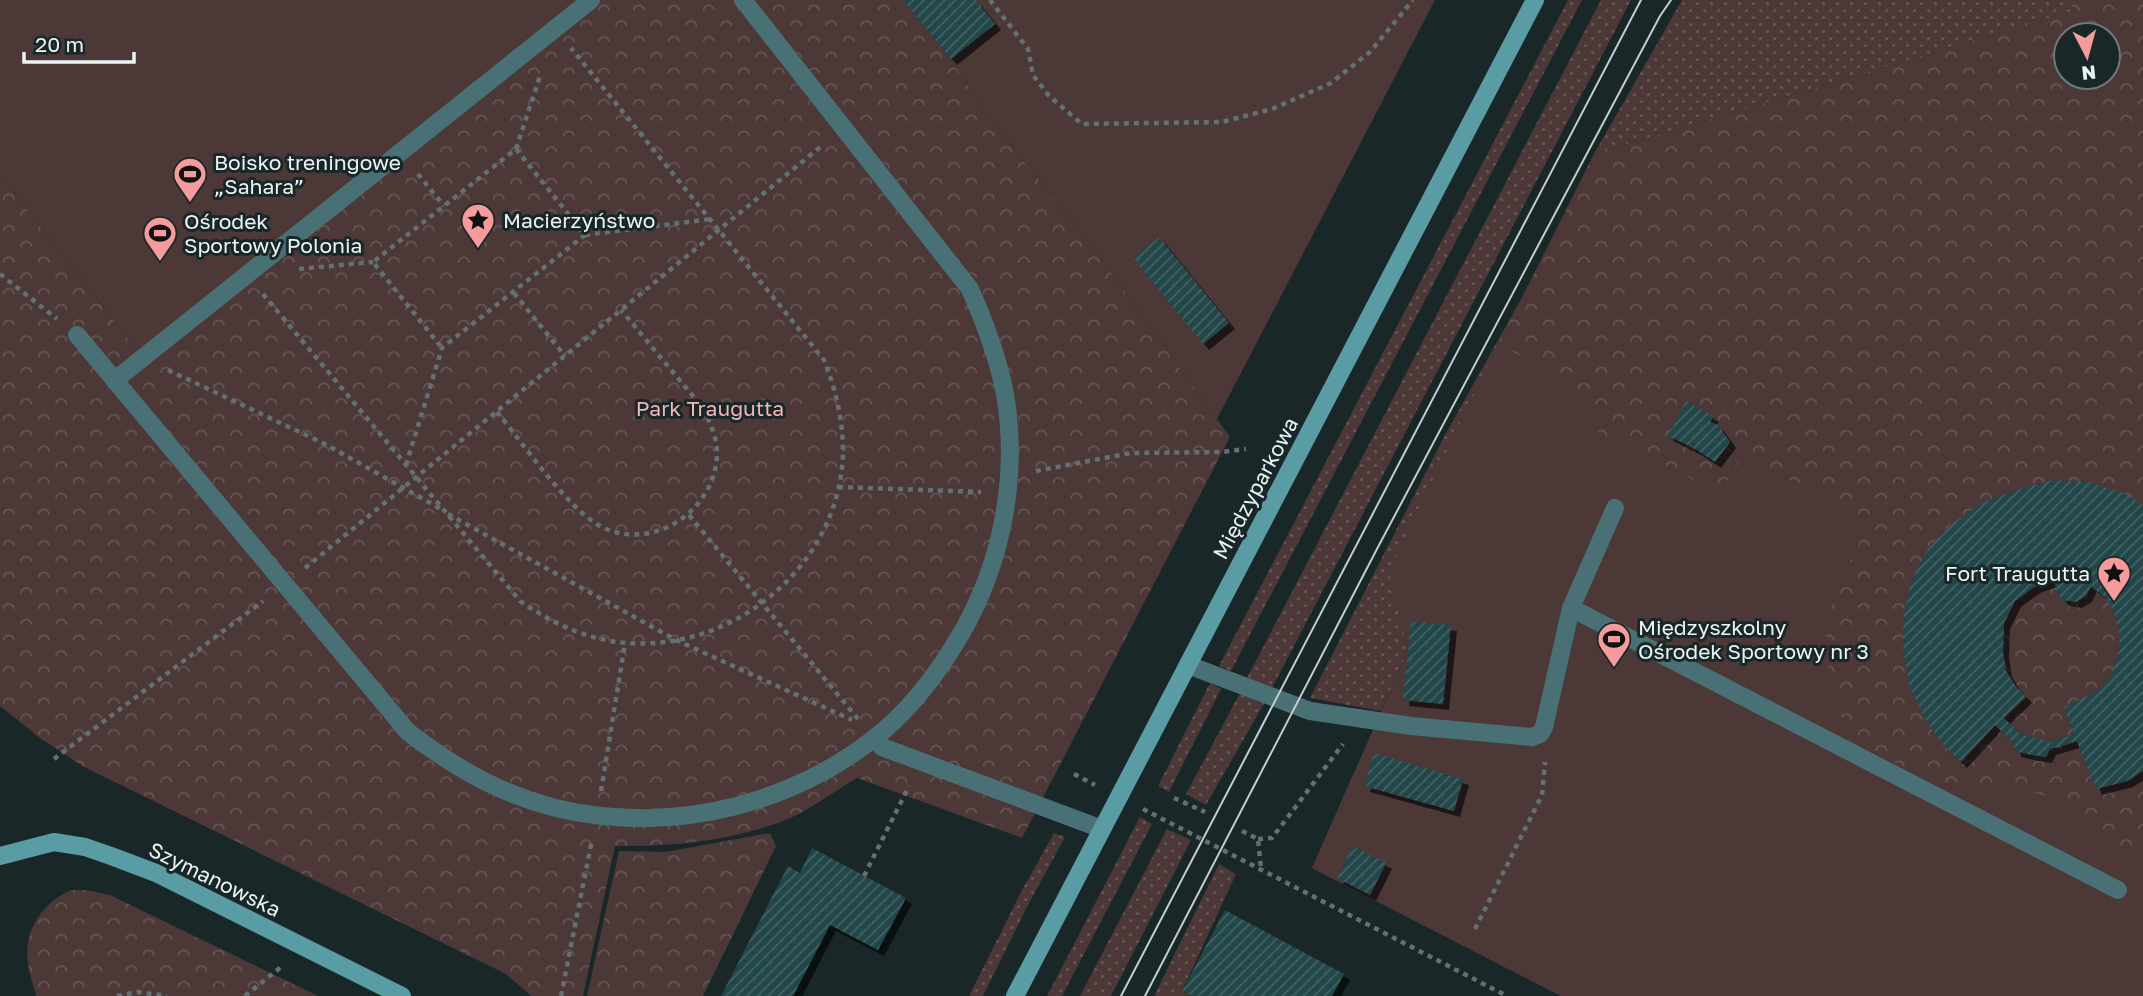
<svg xmlns="http://www.w3.org/2000/svg" width="2143" height="996" font-family="'Golos Text',sans-serif">
	<style>
		.grass { fill: url(#grass-dots) }
		.forest { fill: url(#forest-crowns); fill-rule: evenodd }
		.pitch { fill: #4c3837 }
		.building { fill: url(#building-hatch); fill-rule: evenodd; filter: url(#shadow) }
		.lines { fill: none; stroke-linecap: round; stroke-linejoin: round }
		.path { stroke: #647072; stroke-width: 4.5; stroke-dasharray: 5 5; stroke-linecap: butt }
		.lane { stroke: #497175; stroke-width: 18 }
		.street { stroke: #497175; stroke-width: 18 }
		.secondary { stroke: #5a9ca4; stroke-width: 18 }
		.tram { stroke: #c3cdce; stroke-width: 2 }
		.labels { text-anchor: middle; dominant-baseline: central; stroke-width: 6; stroke-linejoin: round; paint-order: stroke }
		.poi-label { font-size: 21px; fill: #ebf4f5; stroke: #192729; text-anchor: start }
		.park-label { font-size: 21px; fill: #f2b6b6; stroke: #192729 }
		.street-label { font-size: 21px; fill: #ebf4f5; stroke: #192729 }
	</style>
	<defs>
		<pattern id="grass-dots" width="8" height="8" patternUnits="userSpaceOnUse" patternTransform="scale(1.75)"><rect width="8" height="8" fill="#4c3837"/><path d="M2 2h.1M6 6h.1" fill="none" stroke="#655" stroke-width="1.8" stroke-linecap="round"/></pattern>
		<pattern id="forest-crowns" width="20" height="18" patternUnits="userSpaceOnUse" patternTransform="scale(1.75)"><rect width="20" height="18" fill="#4c3837"/><path d="M2 6a3 3 0 1 1 6 0M12 15a3 3 0 1 1 6 0" fill="none" stroke="#655"/></pattern>
		<pattern id="building-hatch" width="6" height="6" patternUnits="userSpaceOnUse" patternTransform="scale(1.75)"><rect width="6" height="6" fill="#24464a"/><path d="M-1 1l2-2M0 6l6-6M5 7l2-2" fill="none" stroke="#446165"/></pattern>
		<filter id="shadow"><feDropShadow dx="6" dy="6" stdDeviation="0" flood-color="#0009"/></filter>
	</defs>
	<rect width="100%" height="100%" fill="#192729"/>
	<g class="grass">
		<polygon points="1568,0 1582,0 1231,671 1219,666"/>
		<polygon points="1601,0 1631,0 1272,688 1247,678"/>
		<polygon points="1682,0 2071,0 2073,11 1594,154"/>
		<polygon points="1525,292 1390,572 1408,651 1381,711 1310,698 1445,435"/>
		<polygon points="1210,683 1221,689 1169,792 1158,786"/>
		<polygon points="1240,693 1265,702 1206,805 1186,794"/>
		<polygon points="1140,817 1152,824 1062,996 1047,996"/>
		<polygon points="1167,829 1191,840 1111,996 1080,996"/>
		<polygon points="1054,833 1065,837 1027,907 983,996 969,996 1021,892"/>
		<polygon points="1219,864 1236,874 1182,991 1191,996 1154,996"/>
	</g>
	<g class="forest">
		<path d="M582,0h321l48,59 32,50 117,148 130,180 -208,401 -165,-60c-23,13 -49,34 -74,43 -53,20 -112,26 -168,25l-32,150h-52l-25,-22 -422,-207 -44,-29 -40,-32v-531l139,177z"/>
		<path d="M2071,0h72v996h-582l-249,-128 96,-217 -19,-79 109,-227 96,-191 478,-143zM2066,35h42v42h-42z"/>
		<polygon points="770,833 776,846 703,996 587,996 619,851 666,852"/>
		<path d="M71,890h15l24,5 208,101h-282c-2,-11 -7,-21 -8,-32 -5,-33 14,-61 43,-74z"/>
	</g>
	<g class="pitch">
		<polygon points="0,0 582,0 139,352 0,175"/>
		<polygon points="903,0 1435,0 1217,419 1100,257 983,109 951,59"/>
		<path d="M1498,345l71,34 28,52 124,63 21,-39 129,66 -29,55 -12,33 -5,38 5,39 13,36 25,28 81,39 45,-4 63,13c21,33 47,51 86,53v145h-582l-249,-128 96,-217 -19,-79z"/>
	</g>
	<g class="building">
		<polygon points="903,0 976,0 995,24 951,59"/>
		<polygon points="1159,237 1229,323 1203,344 1133,258"/>
		<polygon points="1686,401 1713,416 1710,422 1718,425 1730,442 1715,462 1697,450 1667,435 1670,428 1672,429"/>
		<path d="M2054,480l34,2 38,12 17,12v265l-16,10 -31,8 -19,-48 -27,8 -4,8 -14,-2 -17,-4 -1,-8 -19,-18 -34,37 -18,-17 -17,-24 -15,-31 -8,-38v-33l8,-38 17,-32 22,-24 32,-22 37,-14zM2054,580l3,12 6,8 13,2 10,-6 5,-10 15,12 9,17 5,20 -2,21 -8,22 -13,13 -33,16 10,27 -23,8 -31,-8 -16,-16 22,-21 -11,-12 -9,-14 -3,-19 1,-29 11,-22 19,-14z"/>
		<polygon points="1411,621 1451,625 1443,704 1403,700"/>
		<polygon points="1374,753 1463,779 1454,811 1364,786"/>
		<polygon points="1353,846 1386,863 1370,895 1337,878"/>
		<polygon points="812,848 906,898 878,950 830,925 793,996 721,996 788,866 800,873"/>
		<polygon points="1225,910 1344,974 1332,996 1191,996 1182,991"/>
	</g>
	<g class="lines">
		<g class="path">
			<polyline points="990,0 1028,49 1033,75 1049,96 1082,124 1222,122 1272,109 1331,83 1370,52 1413,0"/>
			<polyline points="516,149 540,76"/>
			<polyline points="418,174 444,206"/>
			<polyline points="585,235 711,219"/>
			<polyline points="299,269 373,262"/>
			<polyline points="0,274 57,319"/>
			<polyline points="514,293 565,356"/>
			<path d="M263,294l257,307c32,22 67,39 107,42 109,8 213,-79 216,-190 0,-33 -7,-63 -19,-93l-253,-312"/>
			<polyline points="168,370 325,444 441,509"/>
			<path d="M497,412c26,31 70,96 103,114 53,28 118,-17 117,-75 -1,-18 -9,-34 -19,-49l-77,-92"/>
			<polyline points="406,465 442,348 585,235 516,149 373,262 442,348"/>
			<polyline points="1036,471 1131,453 1222,452 1246,449"/>
			<polyline points="838,487 981,492"/>
			<polyline points="448,514 676,640 852,720"/>
			<polyline points="689,515 858,719"/>
			<polyline points="305,568 824,144"/>
			<polyline points="54,759 263,601"/>
			<polyline points="1074,774 1095,785"/>
			<polyline points="601,791 625,643"/>
			<polyline points="1174,798 1205,812"/>
			<polyline points="1143,809 1507,996"/>
			<polyline points="1242,831 1258,839 1261,869"/>
			<polyline points="1258,839 1272,838 1343,744"/>
			<polyline points="864,876 909,786"/>
			<polyline points="1475,929 1542,795 1545,762"/>
			<polyline points="117,996 137,992 167,996"/>
			<polyline points="245,996 281,967"/>
			<polyline points="561,996 592,840"/>
		</g>
		<g class="lane">
			<polyline points="1571,608 2118,890"/>
			<polyline points="1188,665 1310,711 1411,726 1532,737 1540,734 1544,727 1571,608 1615,508"/>
		</g>
		<g class="street">
			<path d="M77,335l331,397c32,24 63,45 100,60 118,50 265,26 365,-53 36,-27 65,-66 88,-105 41,-71 58,-158 44,-240 -7,-37 -20,-71 -35,-105l-227,-289"/>
			<polyline points="115,380 591,0"/>
			<polyline points="875,738 882,747 1102,829"/>
		</g>
		<g class="secondary">
			<polyline points="0,856 54,842 85,847 111,856 156,873 402,996"/>
			<polyline points="1015,996 1535,0"/>
		</g>
		<g class="tram">
			<polyline points="1121,996 1641,0"/>
			<polyline points="1145,996 1378,547 1660,16 1671,0"/>
		</g>
	</g>
	<defs>
		<symbol id="stadium-pin" viewBox="-11 -11 22 30"><path d="M0 17L-7.5 6A9.5 9.5 0 1 1 7.5 6Z" fill="#f59b9c" stroke="#192729"/><path d="M0-5a6.5 5 0 1 0 0 10a6.5 5 0 1 0 0-10ZM-3.5-1.8h7v3.6h-7Z" fill="#111"/></symbol>
		<symbol id="sight-pin" viewBox="-11 -11 22 30"><path d="M0 17L-7.5 6A9.5 9.5 0 1 1 7.5 6Z" fill="#f59b9c" stroke="#192729"/><path d="M0-6L1.8-2.2L6-1.7L2.9 1.2L3.7 5.4L0 3.3L-3.7 5.4L-2.9 1.2L-6-1.7L-1.8-2.2Z" fill="#111"/></symbol>
	</defs>
	<g fill-rule="evenodd">
		<use href="#stadium-pin" x="171" y="155" width="38" height="52"/>
		<use href="#sight-pin" x="459" y="201" width="38" height="52"/>
		<use href="#stadium-pin" x="141" y="214" width="38" height="52"/>
		<use href="#sight-pin" x="2095" y="554" width="38" height="52"/>
		<use href="#stadium-pin" x="1595" y="620" width="38" height="52"/>
	</g>
	<g class="labels">
		<g class="poi-label">
			<text x="214" y="162">Boisko treningowe<tspan x="214" dy="24">„Sahara”</tspan></text>
			<text x="503" y="220">Macierzyństwo</text>
			<text x="184" y="221">Ośrodek<tspan x="184" dy="24">Sportowy Polonia</tspan></text>
			<text x="2090" y="573" text-anchor="end">Fort Traugutta</text>
			<text x="1638" y="627">Międzyszkolny<tspan x="1638" dy="24">Ośrodek Sportowy nr 3</tspan></text>
		</g>
		<g class="park-label">
			<text x="710" y="408">Park Traugutta</text>
		</g>
		<g class="street-label">
			<text transform="translate(1255 488) rotate(-62)">Międzyparkowa</text>
			<text transform="translate(215 879) rotate(26)">Szymanowska</text>
		</g>
	</g>
	<g transform="translate(2087 56) rotate(174)"><circle r="33" fill="#192729" stroke="#6d797b" stroke-width="2"/>
	<path d="M0-5L12 26L0 18L-12 26Z" fill="#f59b9c"/>
	<text y="-10" font-size="19" font-weight="bold" text-anchor="middle" fill="#ebf4f5">N</text>
	</g>
	<path d="M24 52v10h110v-10" fill="none" stroke="#ebf4f5" stroke-width="3.5"/>
	<text x="35" y="52" font-size="21" fill="#ebf4f5" stroke="#192729" stroke-width="5" paint-order="stroke">20 m</text>
</svg>
